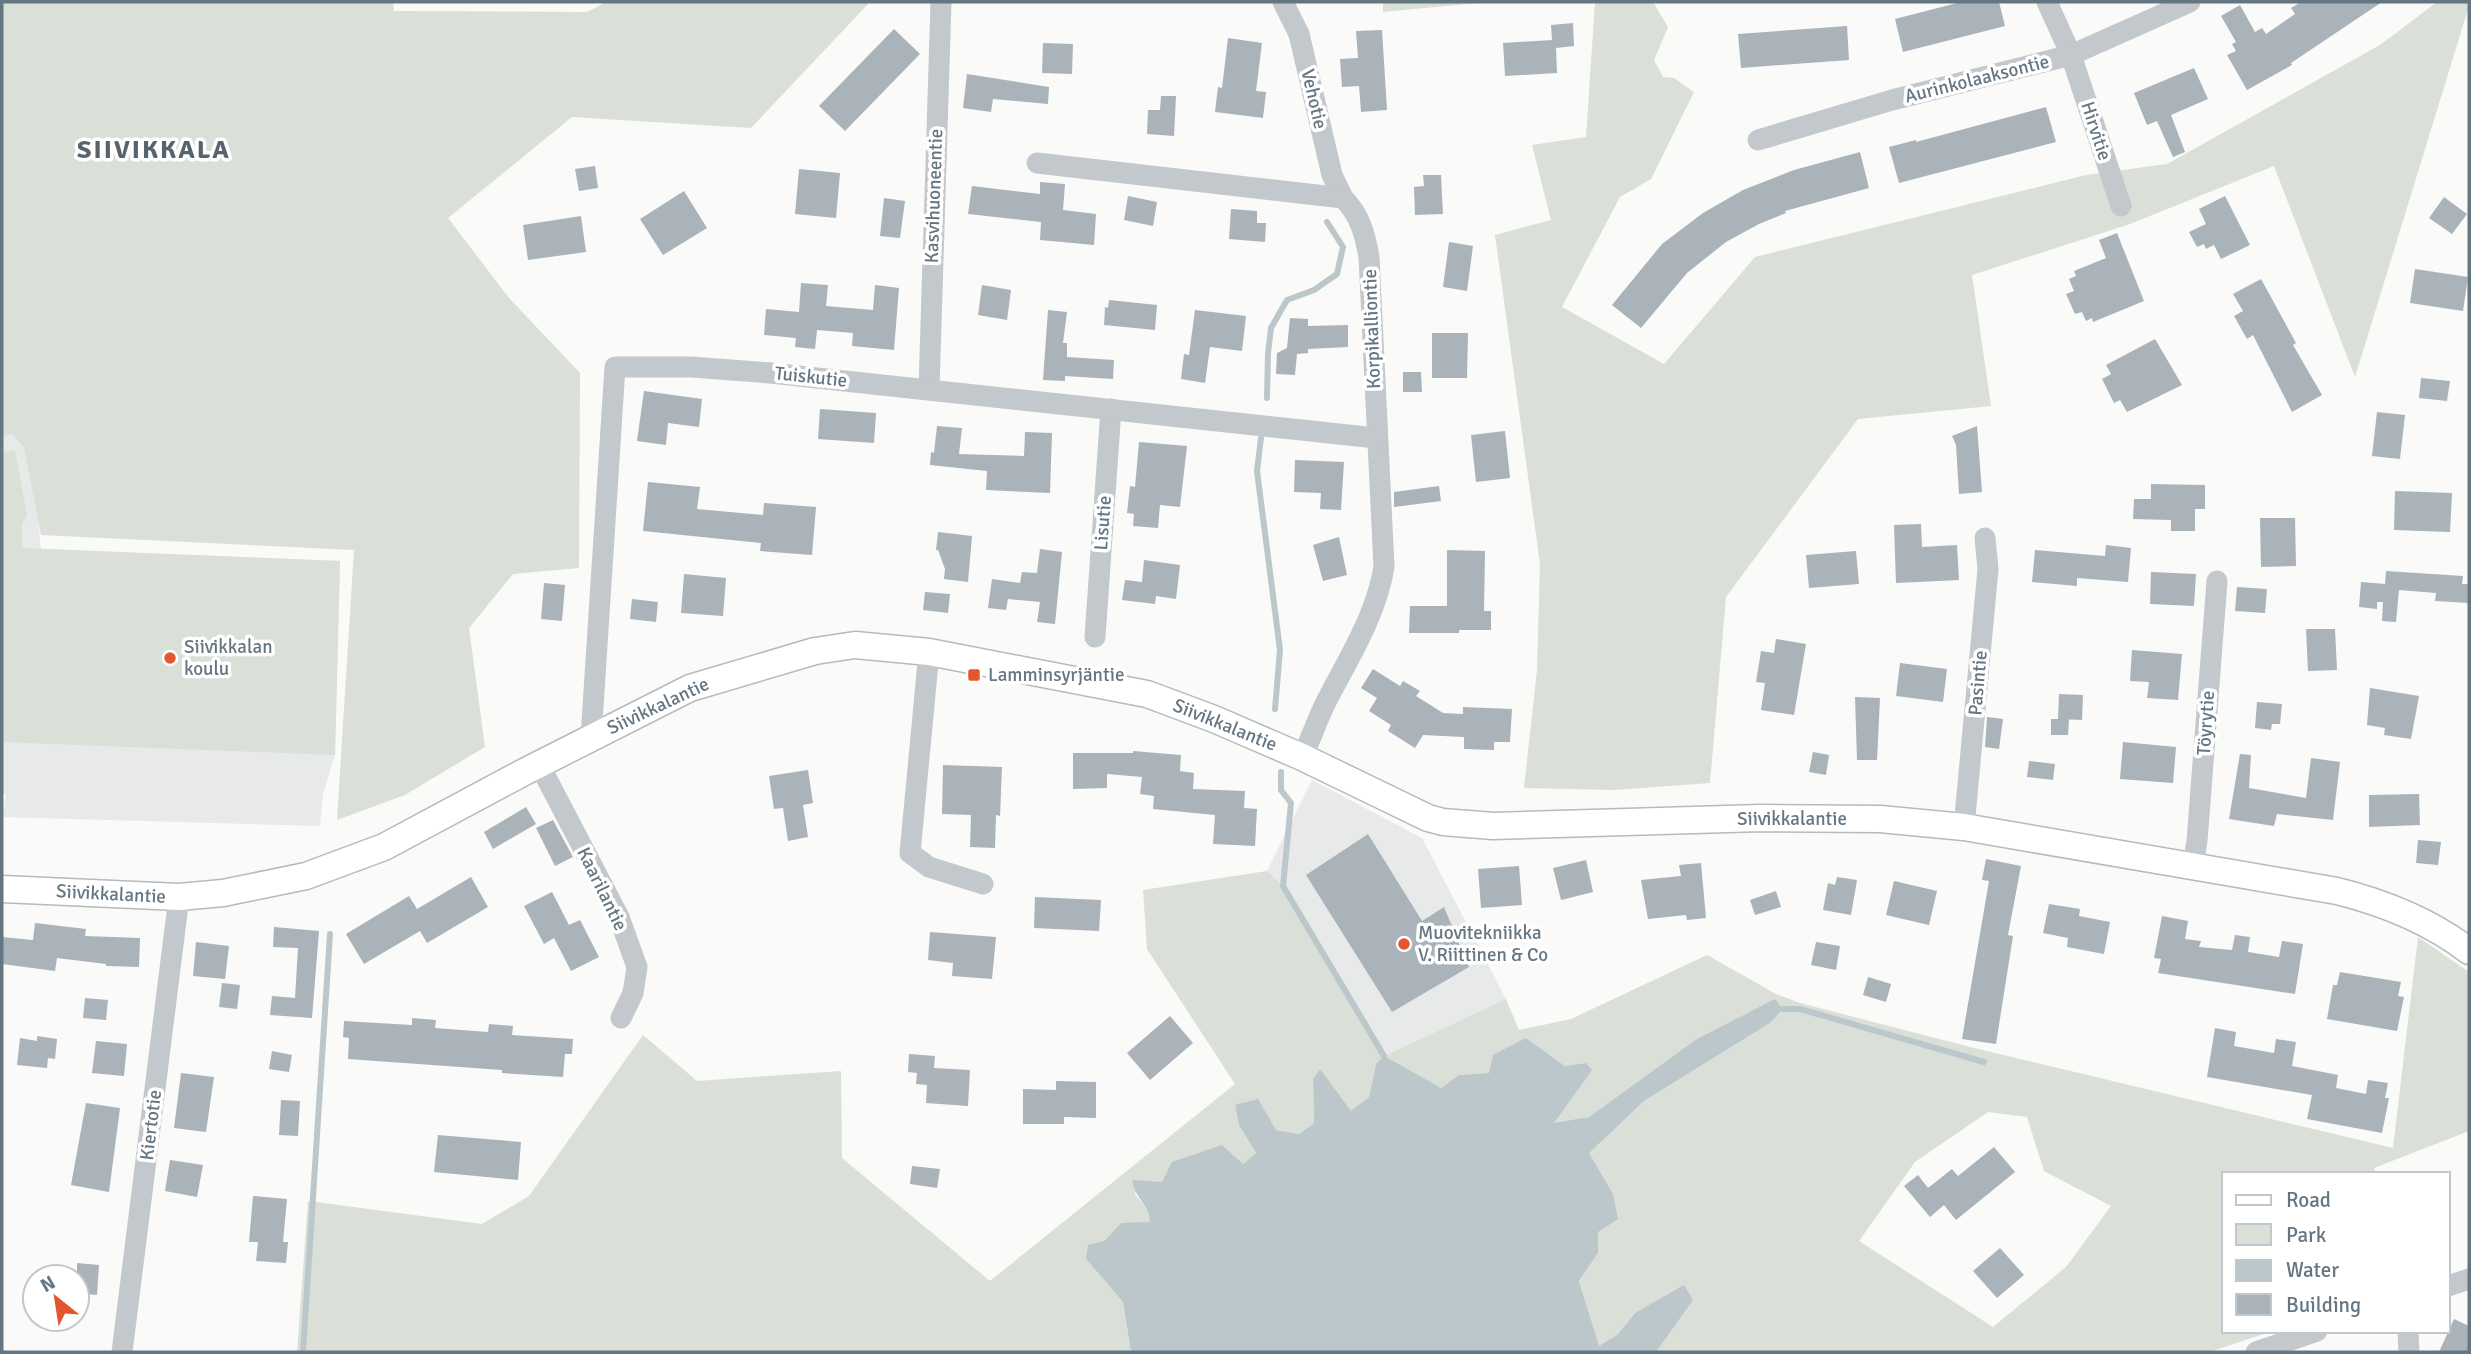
<svg xmlns="http://www.w3.org/2000/svg" width="2471" height="1354" font-family="Signika,sans-serif">
	<style>
		.built { fill: #e8e9e9 }
		.green { fill: #dadfd7; fill-rule: evenodd }
		.water { fill: #bbc7cb }
		.lines { fill: none; stroke-linecap: round; stroke-linejoin: round }
		.stream { stroke: #bbc7cb; stroke-width: 6 }
		.building { fill: #aab3b9 }
		.major-casing { stroke: #b5babe; stroke-width: 29 }
		.minor { stroke: #c3c8cc; stroke-width: 21 }
		.major { stroke: #fff; stroke-width: 26 }
		.poi-dot { fill: #e4572e; stroke: #fff; stroke-width: 2.5 }
		.labels { text-anchor: middle; dominant-baseline: central; stroke-width: 7; stroke-linejoin: round; paint-order: stroke }
		.street-label { font-size: 19px; fill: #657683; stroke: #fff }
		.poi-label { font-size: 19px; fill: #657683; stroke: #fff; text-anchor: start }
		.district-label { font-size: 26px; font-weight: bold; letter-spacing: 2px; fill: #57646e; stroke: #fff }
	</style>
	<rect width="100%" height="100%" fill="#fafaf8"/>
	<g class="built">
		<polygon points="13,433 24,448 38,515 41,549 340,561 335,755 323,794 320,826 3,817 6,794 2,793 2,436"/>
		<polygon points="1312,780 1422,838 1506,999 1384,1056 1283,886 1267,871"/>
	</g>
	<g class="green">
		<polygon points="2,2 393,2 394,11 587,12 606,2 870,2 751,128 572,117 448,218 509,298 580,373 579,568 513,574 469,628 485,747 405,795 337,820 354,550 41,535 24,448 13,434 2,436"/>
		<polygon points="1383,2 1488,2 1383,12"/>
		<polygon points="1595,2 1653,2 1668,27 1654,60 1663,77 1674,78 1694,92 1651,179 1620,197 1562,307 1664,364 1755,257 2086,175 2167,164 2380,45 2437,2 2469,2 2469,6 2355,377 2274,166 2130,224 1972,275 1991,406 1858,419 1726,597 1710,783 1614,790 1524,788 1537,670 1540,564 1495,235 1551,220 1532,145 1586,137"/>
		<polygon points="15,450 27,515 22,524 22,548 340,561 335,755 2,742 2,452"/>
		<path d="M1267,871l16,15 101,170 122,-57 13,31 52,-11 136,-64 69,39 24,9 174,45 419,100 25,-211 51,35v159l-95,37 1,6h-151v157h49l-64,21h-553l36,-52 -57,13 -18,22 -18,12 -20,-66 19,-28v-21l15,-38 -25,-41 56,-52 126,-78 -132,59 -49,35 -36,7 33,-61 -21,3 -39,-28 -36,35 -31,2 -18,13 -65,-24 -7,33 -18,15 -31,-42 -7,9 1,44 -15,11 -23,-4 -41,-25 4,20 17,28 -13,11 -81,19 -28,10 16,20v10h-29l-35,36 37,43 8,50h-834l11,-151 174,23 47,-28 114,-161 54,46 144,-10 1,87 148,123 245,-197 -88,-135 -4,-59zM1988,1112l39,5 17,54 67,35 -45,61 -73,60 -134,-86 56,-79z"/>
	</g>
	<path class="water" d="M1775,999l8,10 -13,14 -126,78 -55,52 24,41 5,25 -20,13v21l-19,28 20,65 18,-11 18,-22 49,-28 9,15 -37,52h-525l-8,-50 -37,-43 2,-14 16,-4 17,-18 29,-1c0,-17 -14,-21 -18,-42l30,2 10,-20 50,-17 21,19 13,-11 -17,-28 -4,-20 23,-6 18,31 23,4 15,-11 -1,-44 7,-10 31,42 18,-14 7,-33 8,-8 57,32 18,-13 30,-2 4,-18 33,-17 39,28 21,-3 6,7 -38,53 35,-6 108,-78z"/>
	<g class="lines">
		<g class="stream">
			<polyline points="1267,398 1268,353 1271,328 1287,300 1314,290 1337,274 1343,247 1327,222"/>
			<polyline points="1261,438 1257,471 1280,650 1275,709"/>
			<polyline points="1281,772 1281,790 1291,803 1283,886 1384,1056"/>
			<polyline points="1783,1009 1800,1009 1984,1062"/>
			<polyline points="303,1352 330,934"/>
		</g>
	</g>
	<g class="building">
		<polygon points="1961,2 1999,2 2005,26 1903,52 1895,19"/>
		<polygon points="2301,2 2382,2 2291,63 2292,65 2247,90 2227,55 2236,51 2232,44 2236,42 2221,16 2240,5 2255,32 2262,28 2266,34 2295,14 2291,8"/>
		<polygon points="1573,23 1574,46 1556,48 1557,73 1505,76 1503,43 1552,40 1551,25"/>
		<polygon points="1847,26 1849,60 1741,68 1738,34"/>
		<polygon points="894,29 920,54 845,131 819,106"/>
		<polygon points="1382,30 1387,110 1361,112 1359,86 1342,87 1340,59 1358,58 1356,31"/>
		<polygon points="1228,38 1262,43 1256,91 1266,92 1263,118 1215,112 1218,87 1222,88"/>
		<polygon points="1043,43 1073,44 1072,74 1042,73"/>
		<polygon points="2194,68 2208,99 2171,115 2185,152 2173,157 2157,121 2147,125 2134,93"/>
		<polygon points="967,74 1049,87 1048,104 993,99 991,112 963,108"/>
		<polygon points="1161,96 1176,96 1174,136 1147,134 1148,110 1160,110"/>
		<polygon points="2046,107 2056,142 1899,183 1889,147 1916,140 1916,142"/>
		<polygon points="1860,152 1869,188 1785,211 1786,213 1759,224 1726,242 1687,273 1641,328 1612,305 1662,244 1703,213 1743,190 1794,170"/>
		<polygon points="595,166 598,188 579,191 575,169"/>
		<polygon points="799,169 840,173 836,218 795,214"/>
		<polygon points="1423,175 1441,175 1443,214 1415,215 1414,187 1424,186"/>
		<polygon points="1040,182 1065,184 1063,210 1096,214 1094,245 1040,240 1041,222 968,214 972,186 1040,194"/>
		<polygon points="684,191 707,228 663,255 640,219"/>
		<polygon points="1128,196 1157,202 1153,226 1124,220"/>
		<polygon points="2225,196 2250,245 2221,259 2214,245 2206,249 2204,244 2197,247 2189,232 2206,224 2199,209"/>
		<polygon points="2444,197 2467,214 2452,234 2429,218"/>
		<polygon points="884,198 905,201 900,238 880,236"/>
		<polygon points="1231,209 1257,211 1257,223 1266,223 1265,242 1229,239"/>
		<polygon points="581,216 586,252 528,260 523,225"/>
		<polygon points="2117,233 2144,301 2093,322 2092,318 2086,321 2082,312 2075,314 2066,294 2074,291 2069,279 2076,276 2074,271 2106,258 2099,240"/>
		<polygon points="1449,242 1473,246 1467,291 1443,287"/>
		<polygon points="2415,269 2468,277 2463,311 2410,303"/>
		<polygon points="2261,279 2296,343 2293,345 2322,395 2292,412 2253,335 2247,339 2234,316 2243,311 2233,294"/>
		<polygon points="801,283 828,285 826,306 873,310 875,285 899,288 894,350 852,346 853,333 817,330 815,349 795,347 796,338 764,335 766,309 799,312"/>
		<polygon points="982,285 1011,290 1007,320 978,315"/>
		<polygon points="1109,300 1157,305 1155,330 1104,325 1105,307 1108,308"/>
		<polygon points="1048,310 1067,312 1063,343 1067,343 1067,357 1114,360 1113,379 1065,376 1065,381 1043,380"/>
		<polygon points="1195,310 1246,316 1242,351 1210,347 1205,383 1181,379 1184,354 1189,355"/>
		<polygon points="1290,318 1308,319 1308,326 1348,325 1348,347 1308,349 1308,353 1297,354 1295,375 1276,374 1277,353 1287,348"/>
		<polygon points="1432,333 1468,333 1467,378 1432,378"/>
		<polygon points="2155,339 2182,385 2127,412 2120,400 2114,403 2102,379 2111,374 2106,365"/>
		<polygon points="1403,372 1421,372 1422,392 1403,392"/>
		<polygon points="2421,378 2450,381 2447,401 2419,398"/>
		<polygon points="644,391 702,399 699,427 668,423 666,445 637,441"/>
		<polygon points="820,409 876,413 874,443 818,439"/>
		<polygon points="2377,412 2405,415 2400,459 2372,456"/>
		<polygon points="937,426 962,428 959,454 1024,456 1025,432 1052,433 1050,493 986,490 987,471 930,465 931,452 934,453"/>
		<polygon points="1977,426 1982,492 1959,494 1956,445 1952,436"/>
		<polygon points="1505,431 1510,478 1476,482 1471,435"/>
		<polygon points="1139,442 1187,446 1180,507 1160,505 1158,528 1133,526 1134,514 1127,513 1130,486 1135,487"/>
		<polygon points="1295,460 1344,462 1341,510 1320,509 1321,493 1294,492"/>
		<polygon points="648,482 700,487 697,509 763,515 764,503 816,507 812,555 760,551 761,543 643,531"/>
		<polygon points="2151,484 2205,485 2205,509 2195,509 2195,531 2171,531 2171,520 2133,519 2134,499 2151,499"/>
		<polygon points="1439,486 1441,501 1394,507 1394,492"/>
		<polygon points="2395,491 2452,493 2450,532 2394,530"/>
		<polygon points="2260,518 2295,518 2296,566 2261,567"/>
		<polygon points="1921,524 1922,547 1957,545 1959,580 1896,583 1894,525"/>
		<polygon points="938,532 972,536 968,582 944,579 945,569 938,550 936,550"/>
		<polygon points="1339,537 1347,575 1323,581 1313,545"/>
		<polygon points="2106,545 2131,548 2128,582 2077,578 2077,586 2032,582 2035,550 2105,556"/>
		<polygon points="1040,549 1062,552 1055,624 1037,622 1040,602 1008,599 1006,610 988,608 992,579 1020,583 1022,572 1037,573"/>
		<polygon points="1447,550 1485,551 1484,611 1491,611 1491,630 1459,630 1459,633 1409,633 1410,606 1447,606"/>
		<polygon points="1856,551 1859,584 1809,588 1806,555"/>
		<polygon points="1144,560 1180,565 1176,599 1156,596 1155,604 1122,600 1125,580 1142,582"/>
		<polygon points="2386,571 2463,576 2462,584 2469,584 2469,603 2435,601 2436,593 2399,590 2396,622 2382,621 2383,602 2377,602 2377,609 2359,607 2361,582 2385,584"/>
		<polygon points="2151,572 2196,574 2194,606 2150,604"/>
		<polygon points="684,574 726,578 723,616 681,613"/>
		<polygon points="544,583 565,585 562,621 541,619"/>
		<polygon points="2237,587 2267,589 2265,613 2235,611"/>
		<polygon points="925,592 950,594 948,613 923,610"/>
		<polygon points="632,599 658,602 656,622 630,619"/>
		<polygon points="2306,629 2335,629 2337,670 2308,671"/>
		<polygon points="1776,639 1806,644 1794,715 1761,710 1765,683 1756,682 1761,651 1774,653"/>
		<polygon points="2132,650 2182,654 2178,700 2147,698 2149,682 2130,681"/>
		<polygon points="1900,663 1947,669 1943,702 1896,696"/>
		<polygon points="1373,669 1400,686 1403,681 1420,691 1416,696 1443,713 1463,714 1463,707 1512,709 1510,742 1494,742 1494,750 1464,749 1464,737 1423,735 1415,748 1388,731 1391,725 1369,711 1377,698 1361,688"/>
		<polygon points="2370,688 2419,696 2411,739 2384,735 2385,728 2367,725"/>
		<polygon points="2059,694 2083,695 2082,720 2058,719"/>
		<polygon points="1855,697 1880,698 1877,760 1857,760"/>
		<polygon points="2257,702 2282,704 2280,724 2272,724 2271,730 2255,728"/>
		<polygon points="1987,717 2003,719 1999,749 1985,747"/>
		<polygon points="2051,719 2069,719 2068,735 2051,735"/>
		<polygon points="2123,742 2176,747 2173,783 2120,779"/>
		<polygon points="1133,751 1181,755 1180,771 1194,773 1193,789 1245,791 1244,808 1257,809 1255,846 1213,844 1215,815 1153,809 1154,796 1140,794 1142,777 1107,774 1107,788 1073,789 1073,753 1133,753"/>
		<polygon points="1813,752 1829,755 1826,775 1809,772"/>
		<polygon points="2240,754 2251,755 2249,788 2306,798 2311,758 2340,762 2333,820 2277,814 2274,826 2229,819"/>
		<polygon points="2029,761 2055,764 2053,780 2027,777"/>
		<polygon points="943,765 1002,767 1000,816 996,815 995,848 970,847 971,815 942,814"/>
		<polygon points="808,770 813,803 803,805 808,837 788,841 783,808 774,809 769,776"/>
		<polygon points="2419,794 2420,825 2369,827 2369,795"/>
		<polygon points="526,807 536,824 493,849 484,832"/>
		<polygon points="553,820 573,857 555,866 536,828"/>
		<polygon points="1368,834 1422,921 1444,907 1469,967 1392,1012 1306,875"/>
		<polygon points="2418,840 2441,842 2438,865 2416,863"/>
		<polygon points="1986,859 2021,866 2008,935 2013,936 1996,1044 1962,1039 1989,881 1982,880"/>
		<polygon points="1586,860 1593,892 1561,900 1553,868"/>
		<polygon points="1701,863 1706,918 1687,920 1686,915 1648,919 1641,880 1681,876 1679,865"/>
		<polygon points="1519,866 1522,905 1481,908 1478,869"/>
		<polygon points="471,877 488,907 427,943 420,931 364,964 346,934 409,896 417,909"/>
		<polygon points="1837,877 1857,880 1851,915 1823,910 1828,883 1835,885"/>
		<polygon points="1894,881 1937,891 1929,925 1886,915"/>
		<polygon points="1776,891 1781,907 1755,915 1750,900"/>
		<polygon points="552,892 569,925 580,920 599,957 571,971 554,938 544,944 524,906"/>
		<polygon points="1035,897 1101,900 1099,931 1034,928"/>
		<polygon points="2049,904 2080,909 2079,916 2110,922 2104,954 2067,947 2068,938 2043,933"/>
		<polygon points="2162,916 2188,921 2185,939 2201,941 2199,947 2232,950 2235,935 2250,937 2248,952 2279,957 2282,941 2303,944 2295,994 2158,973 2161,959 2154,958"/>
		<polygon points="35,923 86,929 85,936 140,938 139,967 106,966 106,964 57,958 55,971 2,964 2,937 33,940"/>
		<polygon points="274,927 319,931 312,1018 270,1015 272,996 295,998 298,948 273,947"/>
		<polygon points="930,932 996,937 992,979 952,976 953,963 928,960"/>
		<polygon points="196,942 229,946 225,979 193,976"/>
		<polygon points="1816,942 1840,946 1836,970 1811,965"/>
		<polygon points="2340,972 2401,982 2398,996 2404,997 2397,1031 2327,1019 2333,985 2337,985"/>
		<polygon points="1868,977 1891,984 1886,1002 1863,995"/>
		<polygon points="222,983 240,985 237,1009 219,1007"/>
		<polygon points="85,998 108,1000 106,1020 83,1018"/>
		<polygon points="1170,1016 1193,1043 1150,1080 1127,1053"/>
		<polygon points="412,1018 436,1020 435,1028 488,1032 489,1024 513,1026 512,1035 573,1039 572,1054 565,1054 563,1077 502,1073 502,1070 348,1059 349,1038 343,1037 344,1021 412,1025"/>
		<polygon points="2215,1028 2236,1032 2234,1046 2274,1053 2276,1039 2296,1042 2292,1066 2338,1075 2336,1088 2366,1094 2368,1080 2388,1083 2385,1098 2389,1098 2382,1133 2307,1119 2312,1095 2207,1077"/>
		<polygon points="37,1036 57,1039 55,1059 48,1058 47,1068 17,1065 20,1038 37,1041"/>
		<polygon points="96,1041 127,1044 124,1076 92,1073"/>
		<polygon points="272,1051 292,1055 289,1072 269,1069"/>
		<polygon points="909,1054 935,1056 934,1068 970,1070 968,1106 926,1103 927,1085 916,1084 917,1073 908,1072"/>
		<polygon points="181,1073 214,1077 206,1132 174,1128"/>
		<polygon points="1056,1081 1096,1082 1096,1118 1064,1117 1064,1124 1023,1124 1023,1089 1056,1090"/>
		<polygon points="281,1100 300,1101 298,1136 279,1135"/>
		<polygon points="86,1103 120,1108 109,1192 71,1185"/>
		<polygon points="438,1135 521,1142 518,1180 434,1172"/>
		<polygon points="1994,1147 2015,1172 1956,1220 1944,1205 1930,1217 1904,1186 1918,1175 1928,1188 1952,1169 1958,1176"/>
		<polygon points="170,1160 203,1165 197,1197 165,1191"/>
		<polygon points="912,1166 940,1169 937,1188 910,1184"/>
		<polygon points="253,1196 287,1199 283,1242 288,1242 286,1263 256,1261 258,1242 249,1242"/>
		<polygon points="2000,1248 2024,1275 1997,1298 1973,1271"/>
		<polygon points="77,1263 99,1265 97,1295 77,1293"/>
		<polygon points="2454,1319 2469,1326 2469,1352 2439,1352"/>
	</g>
	<g class="lines">
		<defs>
			<path id="major" d="M2,889l177,8 44,-4 83,-17 78,-29 142,-76 164,-83 125,-37 40,-6 74,7 218,42 67,25 88,38 126,61 15,4 50,4 268,-8 119,1 84,8 373,64c48,12 93,30 132,60"/>
		</defs>
		<use href="#major" class="major-casing"/>
		<g class="minor">
			<polyline points="1283,2 1299,34 1332,175 1343,198"/>
			<polyline points="2047,2 2071,55 2121,206"/>
			<polyline points="1758,140 1892,100 2071,55 2190,2"/>
			<path d="M1037,163l306,35c17,17 22,36 26,59l15,310c-8,49 -36,92 -58,135 -9,18 -15,37 -24,55"/>
			<polyline points="929,389 941,2"/>
			<polyline points="1095,637 1111,409"/>
			<polyline points="929,652 910,853 929,867 983,884"/>
			<polyline points="591,738 615,367 692,367 770,373 1376,438"/>
			<polyline points="539,764 619,917 637,967 633,993 621,1018"/>
			<polyline points="1964,827 1988,569 1985,538"/>
			<polyline points="2193,865 2197,841 2217,581"/>
			<polyline points="2448,1286 2469,1279"/>
			<polyline points="2408,1331 2409,1352"/>
			<polyline points="122,1352 179,897"/>
			<polyline points="2256,1352 2317,1331"/>
		</g>
		<use href="#major" class="major"/>
	</g>
	<g class="poi-dot">
		<circle cx="170" cy="658" r="7"/>
		<rect x="967" y="668" width="14" height="14" rx="3.5"/>
		<circle cx="1404" cy="944" r="7"/>
	</g>
	<g class="labels">
		<g class="street-label">
			<text transform="translate(1977 79) rotate(-14)">Aurinkolaaksontie</text>
			<text transform="translate(1314 99) rotate(77)">Vehotie</text>
			<text transform="translate(2096 131) rotate(72)">Hirvitie</text>
			<text transform="translate(934 196) rotate(-88)">Kasvihuoneentie</text>
			<text transform="translate(1372 329) rotate(-92)">Korpikalliontie</text>
			<text transform="translate(811 377) rotate(6)">Tuiskutie</text>
			<text transform="translate(1103 523) rotate(-86)">Lisutie</text>
			<text transform="translate(1978 683) rotate(-85)">Pasintie</text>
			<text transform="translate(658 706) rotate(-25)">Siivikkalantie</text>
			<text transform="translate(2206 723) rotate(-86)">Töyrytie</text>
			<text transform="translate(1225 725) rotate(22)">Siivikkalantie</text>
			<text x="1792" y="819">Siivikkalantie</text>
			<text transform="translate(602 889) rotate(64)">Kaarilantie</text>
			<text transform="translate(111 894) rotate(3)">Siivikkalantie</text>
			<text transform="translate(151 1125) rotate(-83)">Kiertotie</text>
		</g>
		<g class="poi-label">
			<text x="184" y="647">Siivikkalan<tspan x="184" dy="22">koulu</tspan></text>
			<text x="988" y="675">Lamminsyrjäntie</text>
			<text x="1418" y="933">Muovitekniikka<tspan x="1418" dy="22">V. Riittinen &amp; Co</tspan></text>
		</g>
		<g class="district-label">
			<text x="154" y="150">SIIVIKKALA</text>
		</g>
	</g>
	<rect width="2471" height="1354" fill="none" stroke="#657683" stroke-width="7"/>
	<rect x="2222" y="1172" width="228" height="161" fill="#ffffff" stroke="#c1c8cd" stroke-width="2"/>
	<rect x="2236" y="1195" width="35" height="10" fill="#ffffff" stroke="#c1c8cd" stroke-width="2"/>
	<text x="2286" y="1207" font-size="21" fill="#657683">Road</text>
	<rect x="2236" y="1224" width="35" height="21" fill="#dadfd7" stroke="#c1c8cd" stroke-width="2"/>
	<text x="2286" y="1242" font-size="21" fill="#657683">Park</text>
	<rect x="2236" y="1260" width="35" height="21" fill="#bbc7cb" stroke="#c1c8cd" stroke-width="2"/>
	<text x="2286" y="1277" font-size="21" fill="#657683">Water</text>
	<rect x="2236" y="1294" width="35" height="21" fill="#aab3b9" stroke="#c1c8cd" stroke-width="2"/>
	<text x="2286" y="1312" font-size="21" fill="#657683">Building</text>
	<g transform="translate(56 1298) rotate(330)"><circle r="33" fill="#ffffff" stroke="#c1c8cd" stroke-width="2"/>
	<path d="M0-5L12 26L0 18L-12 26Z" fill="#e4572e"/>
	<text y="-10" font-size="19" font-weight="bold" text-anchor="middle" fill="#657683">N</text>
	</g>
</svg>
